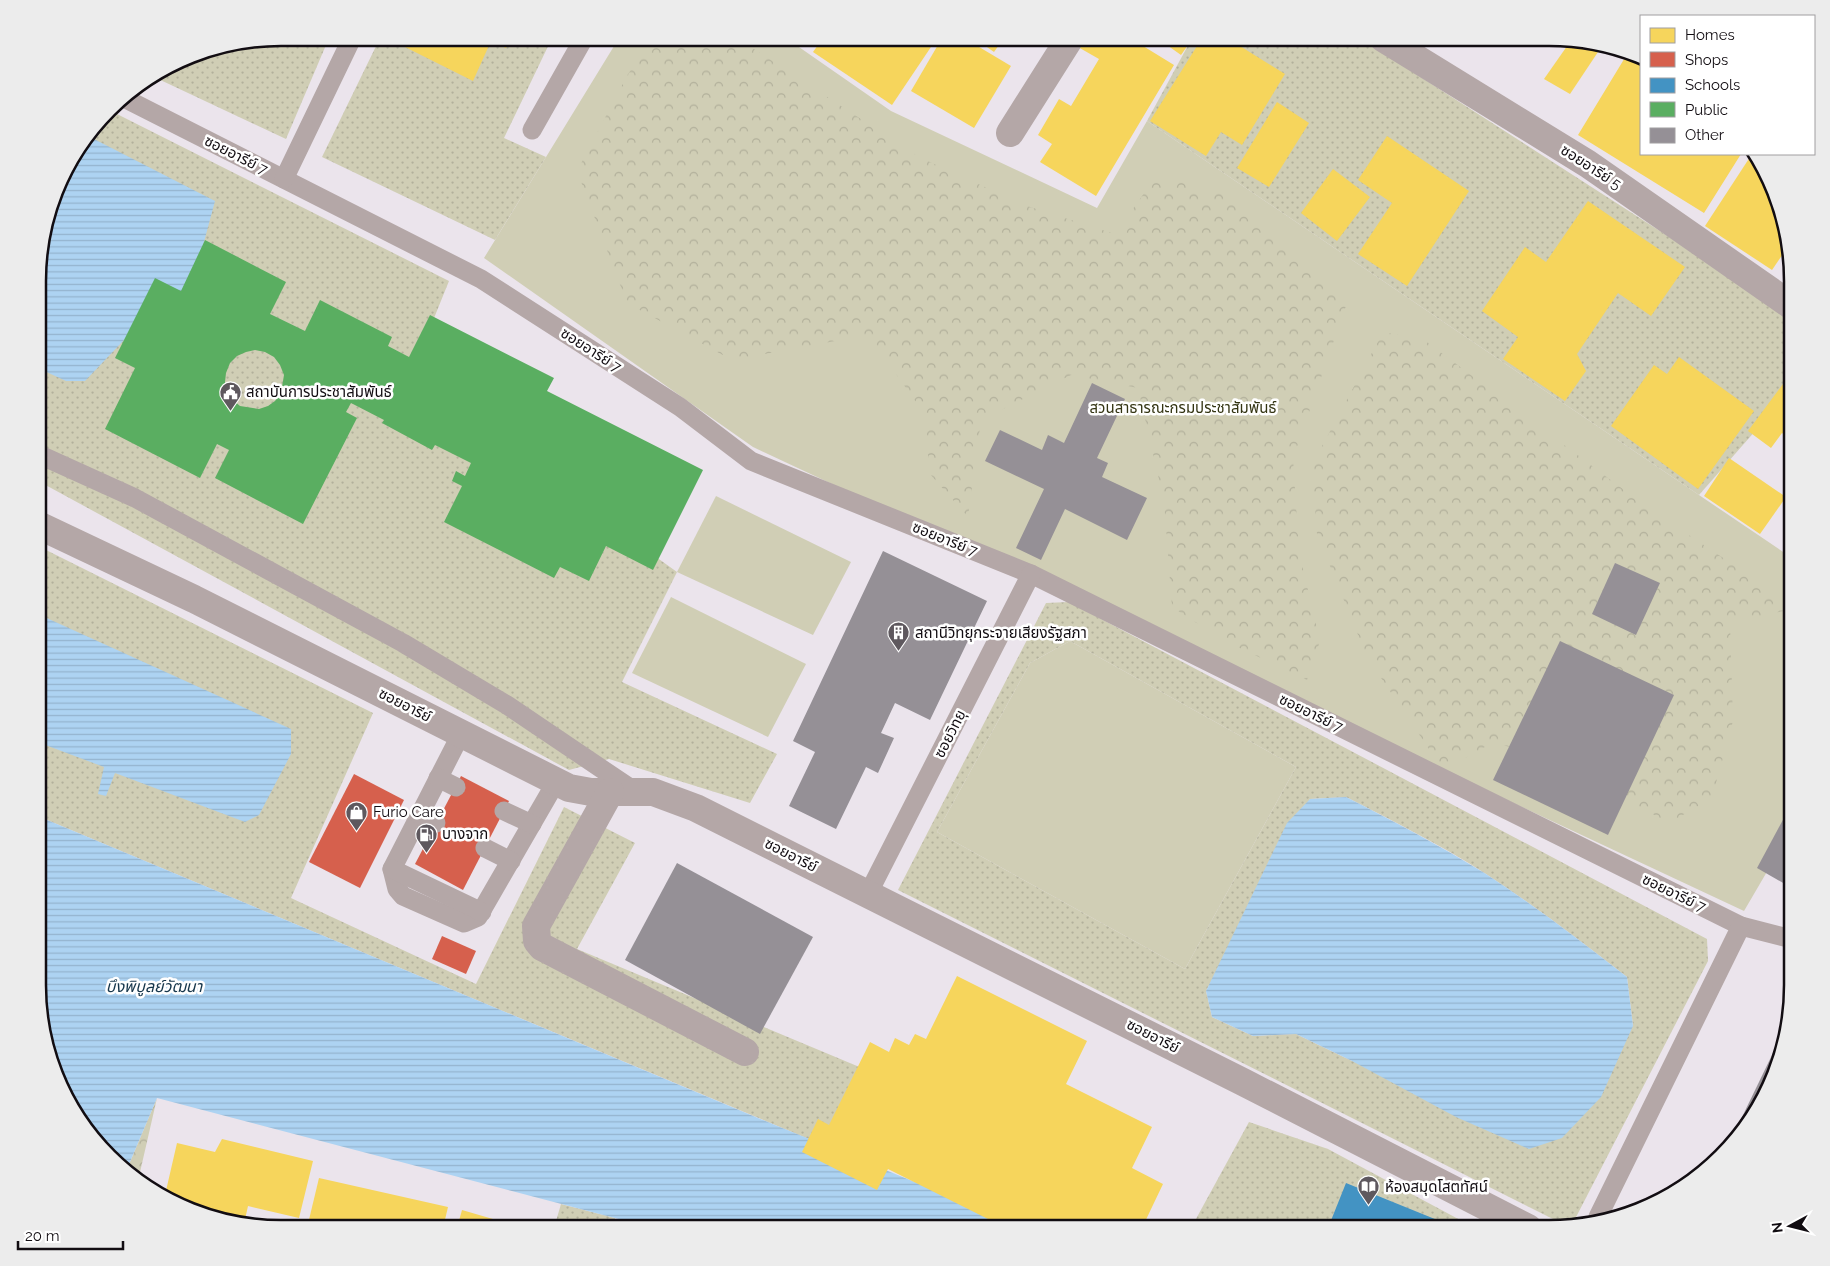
<svg xmlns="http://www.w3.org/2000/svg" width="1830" height="1266" font-family="Raleway,'Noto Sans Thai',sans-serif">
	<style>
		.green { fill: #d0ceb5 }
		.forest { fill: url(#forest-crowns); fill-rule: evenodd }
		.garden { fill: url(#garden-dots); fill-rule: evenodd }
		.water { fill: url(#water-rules) }
		.homes { fill: #f6d55c }
		.shops { fill: #d6604d }
		.schools { fill: #4393c3 }
		.public { fill: #5aae61; fill-rule: evenodd }
		.building { fill: #959096 }
		.lines { fill: none; stroke-linecap: round; stroke-linejoin: round }
		.service { stroke: #b4a7a7; stroke-width: 19 }
		.minor { stroke: #b4a7a7; stroke-width: 28 }
		.labels { text-anchor: middle; dominant-baseline: central; stroke-width: 5; stroke-linejoin: round; paint-order: stroke }
		.street-label { font-size: 15px; fill: #120d12; stroke: #fff }
		.poi-label { font-size: 15px; fill: #120d12; stroke: #fff; text-anchor: start }
		.park-label { font-size: 15px; fill: #333412; stroke: #fff }
		.water-label { font-size: 16px; font-style: italic; fill: #16364b; stroke: #fff }
		.rim { fill: none; stroke: #120d12; stroke-width: 2.5 }
	</style>
	<defs>
		<pattern id="forest-crowns" width="20" height="18" patternUnits="userSpaceOnUse" patternTransform="scale(1.25)"><rect width="20" height="18" fill="#d0ceb5"/><path d="M2 6a3 3 0 1 1 6 0M12 15a3 3 0 1 1 6 0" fill="none" stroke="#b2b09b"/></pattern>
		<pattern id="garden-dots" width="8" height="8" patternUnits="userSpaceOnUse" patternTransform="scale(1.25)"><rect width="8" height="8" fill="#d0ceb5"/><path d="M2 2h.1M6 6h.1" fill="none" stroke="#b2b09b" stroke-width="1.8" stroke-linecap="round"/></pattern>
		<pattern id="water-rules" width="6" height="5" patternUnits="userSpaceOnUse" patternTransform="scale(1.25)"><rect width="6" height="5" fill="#add3f2"/><path d="M0 2.5h6" fill="none" stroke="#94b4ce"/></pattern>
	</defs>
	<rect width="100%" height="100%" fill="#ebe4ec"/>
	<g class="green">
		<polygon points="619,38 786,38 891,111 1097,208 1147,121 1792,558 1792,829 1744,911 753,447 484,258"/>
		<polygon points="716,496 851,562 813,635 677,572"/>
		<polygon points="671,597 806,664 768,737 632,673"/>
		<polygon points="1070,641 1296,767 1185,969 937,832 1030,663"/>
	</g>
	<g class="forest">
		<polygon points="654,38 737,38 919,157 1024,205 1115,234 1157,175 1233,197 1347,303 1293,458 1299,552 1320,641 1307,680 1223,640 1172,607 1164,502 1138,388 1071,375 981,420 968,517 929,473 926,416 868,335 732,360 627,303 577,171 628,74"/>
		<path d="M1383,332l40,7 221,166 148,99v5l-62,14 3,98 -21,77 -43,25 -105,-58 -70,-23 -51,28 -76,-113 -50,-123 -5,-69zM1615,563l45,20 -24,52 -44,-21z"/>
		<polygon points="157,1098 138,1181 133,1178 125,1169 127,1169"/>
	</g>
	<g class="garden">
		<polygon points="281,38 329,38 286,139 154,77 188,56"/>
		<polygon points="380,38 552,38 504,138 546,157 495,240 322,157"/>
		<polygon points="1192,38 1360,38 1792,316 1792,389 1699,495 1147,121"/>
		<polygon points="111,111 449,281 409,380 677,572 622,682 777,754 750,803 609,759 569,770 40,482 40,249 63,173"/>
		<polygon points="40,547 373,713 291,898 476,984 564,807 635,843 577,949 869,1071 823,1145 40,817"/>
		<path d="M1069,602l638,337 1,22 -135,262 -8,2 -667,-335 148,-287zM1070,641l226,126 -111,202 -248,-137 93,-169zM1346,797c47,24 95,48 140,77 49,32 95,67 141,103l6,49 -281,35 -56,-27 -43,2 -41,-19 -6,-26 104,-192z"/>
		<polygon points="1249,1122 1328,1149 1475,1228 1191,1228"/>
		<polygon points="561,1204 615,1218 613,1228 554,1228"/>
	</g>
	<g class="water">
		<polygon points="90,137 215,201 190,294 145,318 85,381 66,381 40,369 40,256 63,173"/>
		<polygon points="40,615 291,729 291,754 259,815 245,822 115,773 106,796 98,794 104,767 40,743"/>
		<path d="M1346,797c47,24 95,49 140,77 49,32 95,67 141,103l6,49 -32,71 -39,41 -33,11 -73,-32 -104,-56 -56,-27 -43,2 -41,-19 -6,-26 81,-168 23,-24z"/>
		<polygon points="40,817 775,1125 1028,1228 653,1228 157,1098 127,1169 125,1169 70,1107 40,1017"/>
	</g>
	<g class="homes">
		<polygon points="399,38 511,38 506,48 491,41 473,81 397,43"/>
		<polygon points="823,38 937,38 892,105 813,52"/>
		<polygon points="942,38 964,38 1011,66 974,128 911,91"/>
		<polygon points="974,38 1004,38 994,52"/>
		<polygon points="1084,38 1130,38 1174,65 1096,196 1040,162 1052,144 1038,135 1059,99 1071,106 1099,59 1078,47"/>
		<polygon points="1157,38 1193,38 1181,55"/>
		<polygon points="1202,38 1227,38 1285,74 1242,145 1221,132 1206,156 1150,121"/>
		<polygon points="1572,39 1602,46 1570,94 1544,79"/>
		<polygon points="1629,51 1641,58 1641,154 1741,154 1704,213 1578,135"/>
		<polygon points="1277,102 1309,123 1269,187 1237,168"/>
		<polygon points="1387,136 1469,191 1407,286 1358,254 1392,203 1358,180"/>
		<polygon points="1752,154 1755,154 1760,159 1787,248 1772,270 1705,226"/>
		<polygon points="1333,169 1370,197 1337,241 1301,213"/>
		<polygon points="1588,201 1685,267 1651,316 1618,293 1577,354 1586,371 1565,401 1503,359 1518,337 1482,311 1525,247 1546,262"/>
		<polygon points="1679,357 1754,411 1698,489 1611,426 1654,365 1667,374"/>
		<polygon points="1792,372 1792,441 1782,433 1771,448 1748,431"/>
		<polygon points="1729,458 1786,497 1760,534 1704,496"/>
		<polygon points="957,976 1087,1041 1066,1084 1152,1127 1132,1168 1163,1184 1142,1228 1006,1228 888,1169 877,1190 802,1152 818,1119 829,1125 870,1042 889,1052 895,1038 909,1045 915,1034 926,1039"/>
		<polygon points="222,1139 313,1161 299,1218 248,1206 244,1224 202,1215 165,1195 177,1143 215,1152"/>
		<polygon points="319,1178 448,1207 443,1228 307,1228"/>
		<polygon points="462,1210 524,1228 457,1228"/>
	</g>
	<g class="shops">
		<polygon points="354,774 404,800 360,888 309,862"/>
		<polygon points="461,776 509,801 463,890 415,864"/>
		<polygon points="442,936 476,951 466,974 432,959"/>
	</g>
	<polygon class="schools" points="1346,1183 1457,1228 1328,1228"/>
	<path class="public" d="M205,240l81,42 -16,32 35,17 15,-31 72,37 -4,9 21,11 21,-42 124,63 -7,13 156,79 -50,100 -47,-24 -17,35 -29,-14 -6,11 -110,-56 18,-36 -10,-5 4,-10 9,5 6,-13 -36,-18 -3,5 -50,-27 2,-3 -33,-17 -5,9 11,6 -54,106 -88,-46 14,-28 -12,-6 -17,34 -95,-49 30,-61 -20,-10 40,-80 26,13zM255,350l10,2 9,5 6,8 4,10 -3,18 -6,8 -7,5 -9,3 -19,-3 -7,-6 -5,-8 -3,-10 1,-9 4,-10 7,-7 9,-4z"/>
	<g class="building">
		<polygon points="1092,383 1125,399 1097,458 1108,463 1102,477 1147,498 1127,540 1065,509 1041,560 1016,548 1044,489 985,461 1000,430 1042,450 1048,435 1064,443"/>
		<polygon points="883,551 987,601 930,720 895,703 881,733 894,738 878,773 866,767 836,829 789,806 815,752 793,741"/>
		<polygon points="1615,563 1660,583 1636,635 1592,614"/>
		<polygon points="1560,641 1674,695 1608,835 1493,780"/>
		<polygon points="1792,803 1792,888 1757,868"/>
		<polygon points="677,863 813,937 760,1034 625,960"/>
		<polygon points="1786,1026 1779,1064 1742,1133 1729,1144"/>
	</g>
	<g class="lines">
		<g class="service">
			<polyline points="122,97 481,279 680,407 751,461 1031,574 1741,926 1792,939"/>
			<polyline points="532,130 584,38"/>
			<polyline points="284,179 352,38"/>
			<polyline points="40,455 135,498 403,643 507,705 636,792"/>
			<polyline points="461,734 392,869 397,889 403,896 464,923 478,917 556,782"/>
			<polyline points="438,778 456,787"/>
			<polyline points="504,811 532,824"/>
			<polyline points="419,815 436,823"/>
			<polyline points="485,848 511,861"/>
			<polyline points="392,869 482,912"/>
			<polyline points="868,894 1031,574"/>
			<polyline points="1598,1217 1741,926"/>
		</g>
		<g class="minor">
			<polyline points="1383,38 1588,164 1792,306"/>
			<polyline points="1010,133 1070,38"/>
			<polyline points="40,526 194,599 569,788 591,792 653,792 696,808 1243,1082 1528,1228"/>
			<polyline points="610,792 536,926 537,941 542,947 745,1052"/>
		</g>
	</g>
	<defs>
		<symbol id="civic-pin" viewBox="-11 -11 22 30"><path d="M0 17L-7.5 6A9.5 9.5 0 1 1 7.5 6Z" fill="#5e585e" stroke="#fff"/><path d="M-.6-6.5H3V-4.5H.6V-3L4-1V1h2V6H-6V1h2V-1L-.6-3ZM-1.2 2.5V6h2.4V2.5Z" fill="#fff"/></symbol>
		<symbol id="building-pin" viewBox="-11 -11 22 30"><path d="M0 17L-7.5 6A9.5 9.5 0 1 1 7.5 6Z" fill="#5e585e" stroke="#fff"/><path d="M-4-6H4V6H1V3H-1V6H-4ZM-2.5-4.3h1.7v1.8h-1.7ZM.8-4.3h1.7v1.8H.8ZM-2.5-1h1.7V.8h-1.7ZM.8-1h1.7V.8H.8Z" fill="#fff"/></symbol>
		<symbol id="shop-pin" viewBox="-11 -11 22 30"><path d="M0 17L-7.5 6A9.5 9.5 0 1 1 7.5 6Z" fill="#5e585e" stroke="#fff"/><path d="M-5-2.5h2.3a2.7 3.5 0 0 1 5.4 0H5L5.5 6h-11ZM-1.5-2.5h3a1.5 2.3 0 0 0-3 0Z" fill="#fff"/></symbol>
		<symbol id="fuel-pin" viewBox="-11 -11 22 30"><path d="M0 17L-7.5 6A9.5 9.5 0 1 1 7.5 6Z" fill="#5e585e" stroke="#fff"/><path d="M-5.5-6h7V0h2V4h1.3V-2.5L3-4.5l.8-.8L6-3V5H2.5V1h-1V6h-7ZM-4.2-4.7v3.2H.2V-4.7Z" fill="#fff"/></symbol>
		<symbol id="library-pin" viewBox="-11 -11 22 30"><path d="M0 17L-7.5 6A9.5 9.5 0 1 1 7.5 6Z" fill="#5e585e" stroke="#fff"/><path d="M-6-4Q-3-5.5-.7-3.5V5Q-3 3-6 4ZM6-4Q3-5.5 .7-3.5V5Q3 3 6 4Z" fill="#fff"/></symbol>
	</defs>
	<g fill-rule="evenodd">
		<use href="#civic-pin" x="218" y="380" width="25" height="34"/>
		<use href="#building-pin" x="886" y="620" width="25" height="34"/>
		<use href="#shop-pin" x="344" y="800" width="25" height="34"/>
		<use href="#fuel-pin" x="414" y="822" width="25" height="34"/>
		<use href="#library-pin" x="1356" y="1174" width="25" height="34"/>
	</g>
	<g class="labels">
		<g class="street-label">
			<text transform="translate(236 155) rotate(27)">ซอยอารีย์ 7</text>
			<text transform="translate(1591 167) rotate(33)">ซอยอารีย์ 5</text>
			<text transform="translate(591 350) rotate(33)">ซอยอารีย์ 7</text>
			<text transform="translate(945 539) rotate(22)">ซอยอารีย์ 7</text>
			<text transform="translate(405 705) rotate(27)">ซอยอารีย์</text>
			<text transform="translate(1311 713) rotate(26)">ซอยอารีย์ 7</text>
			<text transform="translate(950 734) rotate(-63)">ซอยวิทยุ</text>
			<text transform="translate(791 855) rotate(27)">ซอยอารีย์</text>
			<text transform="translate(1674 893) rotate(26)">ซอยอารีย์ 7</text>
			<text transform="translate(1153 1036) rotate(27)">ซอยอารีย์</text>
		</g>
		<g class="poi-label">
			<text x="246" y="392">สถาบันการประชาสัมพันธ์</text>
			<text x="915" y="633">สถานีวิทยุกระจายเสียงรัฐสภา</text>
			<text x="373" y="812">Furio Care</text>
			<text x="442" y="834">บางจาก</text>
			<text x="1385" y="1187">ห้องสมุดโสตทัศน์</text>
		</g>
		<g class="park-label">
			<text x="1183" y="408">สวนสาธารณะกรมประชาสัมพันธ์</text>
		</g>
		<g class="water-label">
			<text x="154" y="986">บึงพิบูลย์วัฒนา</text>
		</g>
	</g>
	<path d="M0 0H1830V1266H0ZM281 46H1549A235 235 0 0 1 1784 281V985A235 235 0 0 1 1549 1220H281A235 235 0 0 1 46 985V281A235 235 0 0 1 281 46Z" fill="#ececec" fill-rule="evenodd"/>
	<path class="rim" d="M281 46H1549A235 235 0 0 1 1784 281V985A235 235 0 0 1 1549 1220H281A235 235 0 0 1 46 985V281A235 235 0 0 1 281 46Z"/>
	<rect x="1640" y="15" width="175" height="140" fill="#ffffff" stroke="#a09ea0"/>
	<rect x="1650" y="28" width="25" height="15" fill="#f6d55c" stroke="#a09ea0"/>
	<text x="1685" y="40" font-size="15" fill="#120d12">Homes</text>
	<rect x="1650" y="52" width="25" height="15" fill="#d6604d" stroke="#a09ea0"/>
	<text x="1685" y="65" font-size="15" fill="#120d12">Shops</text>
	<rect x="1650" y="78" width="25" height="15" fill="#4393c3" stroke="#a09ea0"/>
	<text x="1685" y="90" font-size="15" fill="#120d12">Schools</text>
	<rect x="1650" y="102" width="25" height="15" fill="#5aae61" stroke="#a09ea0"/>
	<text x="1685" y="115" font-size="15" fill="#120d12">Public</text>
	<rect x="1650" y="128" width="25" height="15" fill="#959096" stroke="#a09ea0"/>
	<text x="1685" y="140" font-size="15" fill="#120d12">Other</text>
	<g transform="translate(1790 1226) rotate(263)" stroke="#ffffff" stroke-width="4" paint-order="stroke">
	<path d="M0-4L9 19L0 12L-9 19Z" fill="#120d12"/>
	<text y="-8" font-size="14" font-weight="bold" text-anchor="middle" fill="#120d12">N</text>
	</g>
	<path d="M18 1241v8h105v-8" fill="none" stroke="#120d12" stroke-width="2.5"/>
	<text x="25" y="1241" font-size="15" fill="#120d12" stroke="#ffffff" stroke-width="4" paint-order="stroke">20 m</text>
</svg>
